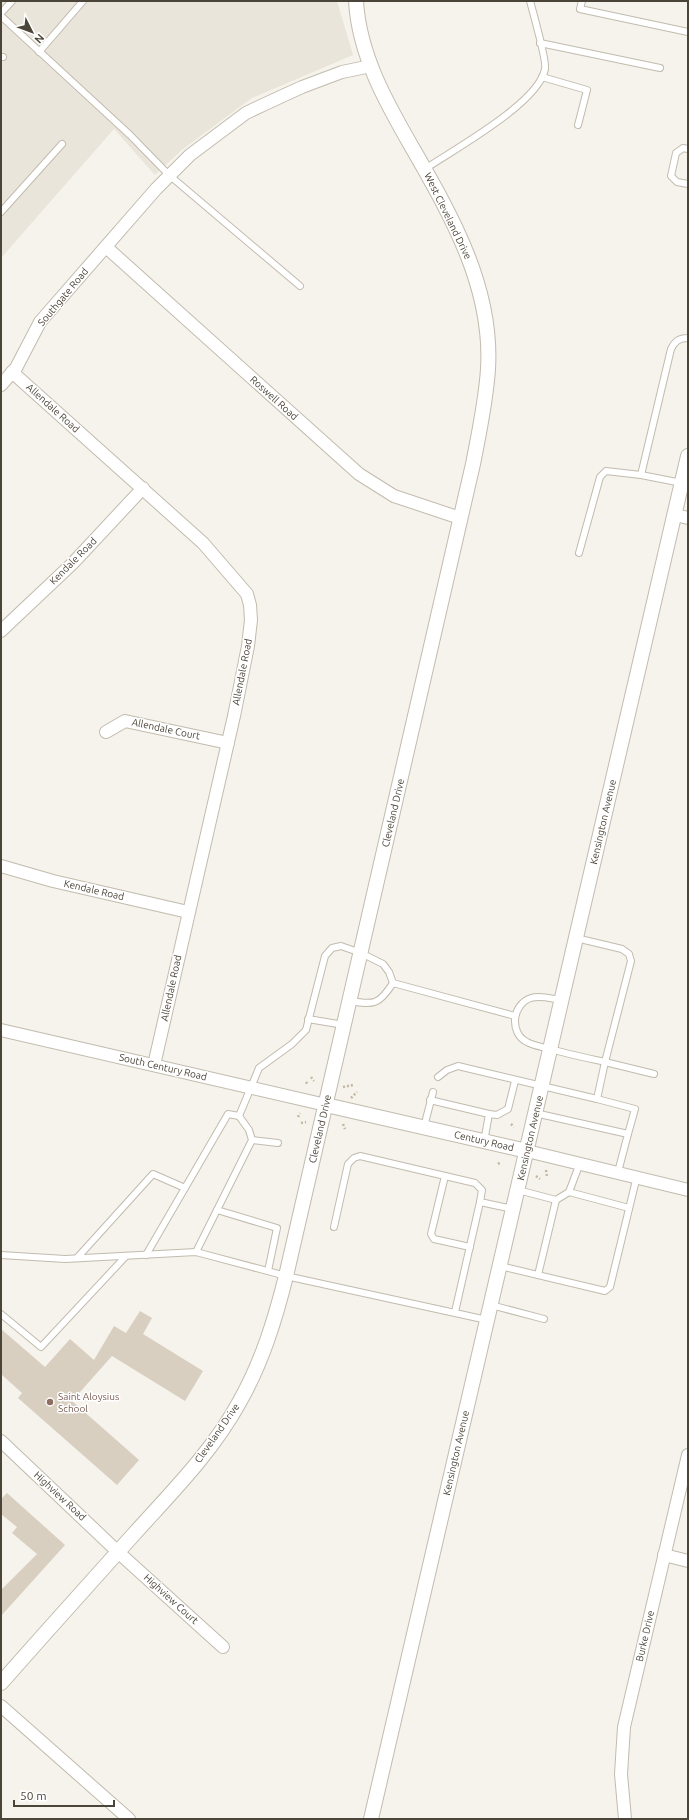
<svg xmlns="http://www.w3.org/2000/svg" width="689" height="1820" font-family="Ubuntu,sans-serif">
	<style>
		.residential { fill: #eae5da }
		.building { fill: #d8cfc1 }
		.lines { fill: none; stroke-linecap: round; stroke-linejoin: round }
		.service-casing { stroke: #c2bbae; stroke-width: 8 }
		.minor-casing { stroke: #c2bbae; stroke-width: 14 }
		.tertiary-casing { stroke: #c2bbae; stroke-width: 16 }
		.path { stroke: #c4b79f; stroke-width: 2.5; stroke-dasharray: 2 2; stroke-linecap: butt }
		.service { stroke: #fff; stroke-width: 6 }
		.minor { stroke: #fff; stroke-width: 12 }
		.tertiary { stroke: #fff; stroke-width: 14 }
		.education-dot { fill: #8d6e63; stroke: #fff; stroke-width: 1.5 }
		.labels { text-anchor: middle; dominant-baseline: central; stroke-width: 3; stroke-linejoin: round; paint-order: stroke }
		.street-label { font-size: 10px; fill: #4b4439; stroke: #fff }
		.education-label { font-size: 10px; fill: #785e54; stroke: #fff; text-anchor: start }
	</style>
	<rect width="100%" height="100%" fill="#f6f3ec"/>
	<polygon class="residential" points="1,1 337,1 353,55 252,98 183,149 155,175 114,129 1,258"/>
	<g class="building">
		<polygon points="140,1311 152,1318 143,1334 203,1371 185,1401 112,1356 72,1401 139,1460 117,1485 18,1398 22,1393 1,1374 1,1329 45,1367 70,1339 94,1360 114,1326 126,1333"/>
		<polygon points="7,1493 65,1545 1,1616 1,1590 37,1554 12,1533 17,1527 1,1514 1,1499"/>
	</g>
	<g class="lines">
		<defs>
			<g id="service">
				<polyline points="582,1 580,9 688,32"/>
				<polyline points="1,13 12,1"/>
				<polyline points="1,16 130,135 169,175 300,286"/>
				<polyline points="540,43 660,68"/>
				<polyline points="39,52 83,1"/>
				<polyline points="1,57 3,57"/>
				<polyline points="542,77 587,90 578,125"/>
				<polyline points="688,149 683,148 676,153 671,176 677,182 688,184"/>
				<path d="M425,169c28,-19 114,-66 120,-100 2,-7 -12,-57 -15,-68"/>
				<polyline points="1,212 62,144"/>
				<path d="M641,475l30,-126c4,-8 8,-11 17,-11"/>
				<polyline points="579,553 600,477 606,471 641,475 682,483"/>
				<path d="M562,1000c-10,-1 -21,-5 -31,-2 -19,6 -22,35 -4,44 7,4 16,5 23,7 18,5 37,9 55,13l26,-101 -2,-7 -7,-5 -46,-11"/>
				<path d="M350,1001c24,4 29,4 43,-18"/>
				<polyline points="308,1019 344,1025"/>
				<polyline points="438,1077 447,1070 458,1066 597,1099"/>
				<polyline points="430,1100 489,1114 484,1142"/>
				<polyline points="535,1113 628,1134 618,1172"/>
				<polyline points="489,1114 497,1115 508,1109 515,1081"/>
				<polyline points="424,1127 433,1092"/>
				<polyline points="628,1134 635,1109 597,1099 605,1062 654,1074"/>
				<polyline points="252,1140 278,1143"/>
				<polyline points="445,1176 431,1234 434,1239 470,1247"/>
				<polyline points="518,1190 556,1200"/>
				<polyline points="569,1192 580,1163"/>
				<polyline points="217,1210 277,1228 268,1271"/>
				<polyline points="334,1227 348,1164 354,1158 360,1156 475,1183 482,1190 480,1202"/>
				<polyline points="196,1252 252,1140 249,1130 239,1116 259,1068 292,1044 306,1030 325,956 332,948 341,946 361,953 383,964 389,972 393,983 515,1016"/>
				<polyline points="1,1255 65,1259 196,1252 286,1276 487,1320"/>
				<polyline points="146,1255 228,1114 239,1116"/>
				<polyline points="77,1258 153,1174 185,1188"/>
				<polyline points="500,1266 605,1291 610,1287 637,1176"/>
				<polyline points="538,1275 556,1200 569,1192 629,1208"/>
				<polyline points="491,1305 544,1319"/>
				<polyline points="455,1312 480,1202 513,1209"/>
				<polyline points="1,1314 41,1347 126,1256"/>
			</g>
			<g id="minor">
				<polyline points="106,247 359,474 394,496 460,518"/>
				<polyline points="12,372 203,543 247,594 250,605 251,620 248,646 234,716 154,1065"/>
				<polyline points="1,385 16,368 40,322 156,189 190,155 246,113 265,104 302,87 342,72 371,66"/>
				<polyline points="675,515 688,518"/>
				<polyline points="1,631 73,563 143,488"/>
				<polyline points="106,732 125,721 228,743"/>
				<polyline points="1,866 53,881 188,912"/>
				<polyline points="1,1030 326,1105"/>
				<polyline points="527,1151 688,1190"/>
				<polyline points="1,1441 118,1552 223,1647"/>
				<polyline points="664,1555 688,1561"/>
				<polyline points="1,1706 129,1819"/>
				<polyline points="625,1819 621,1774 624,1727 688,1455"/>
			</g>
			<g id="tertiary">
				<polyline points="326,1105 527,1151"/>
				<path d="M1,1683c44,-50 89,-100 133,-149 38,-42 79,-83 106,-133 22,-39 35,-81 46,-125l187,-812c6,-31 13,-63 15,-95 5,-81 -36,-152 -75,-220 -26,-45 -54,-94 -57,-148"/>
				<polyline points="371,1819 688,456"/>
			</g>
		</defs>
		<use href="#service" class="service-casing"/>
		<use href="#minor" class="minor-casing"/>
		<use href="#tertiary" class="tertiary-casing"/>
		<g class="path">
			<polyline points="311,1077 314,1081"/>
			<polyline points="306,1082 308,1085"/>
			<polyline points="343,1087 353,1085"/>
			<polyline points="351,1098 357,1092"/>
			<polyline points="298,1117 300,1113"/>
			<polyline points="301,1123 306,1122"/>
			<polyline points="343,1124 345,1129"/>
			<polyline points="511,1124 514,1127"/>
			<polyline points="498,1164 501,1162"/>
			<polyline points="546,1170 547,1177"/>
			<polyline points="536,1176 540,1179"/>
		</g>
		<use href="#service" class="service"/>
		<use href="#minor" class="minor"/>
		<use href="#tertiary" class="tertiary"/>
	</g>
	<circle class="education-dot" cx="50" cy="1402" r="4"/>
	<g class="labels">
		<g class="street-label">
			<text transform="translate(448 216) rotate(64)">West Cleveland Drive</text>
			<text transform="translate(63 297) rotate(-50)">Southgate Road</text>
			<text transform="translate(274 398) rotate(42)">Roswell Road</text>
			<text transform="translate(53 408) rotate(42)">Allendale Road</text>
			<text transform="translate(73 561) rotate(-45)">Kendale Road</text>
			<text transform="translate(242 672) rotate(-79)">Allendale Road</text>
			<text transform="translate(166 729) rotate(12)">Allendale Court</text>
			<text transform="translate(393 813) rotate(-77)">Cleveland Drive</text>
			<text transform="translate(603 822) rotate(-77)">Kensington Avenue</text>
			<text transform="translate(94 890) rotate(13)">Kendale Road</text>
			<text transform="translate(171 988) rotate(-78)">Allendale Road</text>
			<text transform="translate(163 1067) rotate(13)">South Century Road</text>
			<text transform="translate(320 1129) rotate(-77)">Cleveland Drive</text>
			<text transform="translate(530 1138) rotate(-77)">Kensington Avenue</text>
			<text transform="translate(484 1141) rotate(13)">Century Road</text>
			<text transform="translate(217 1433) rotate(-55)">Cleveland Drive</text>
			<text transform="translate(456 1453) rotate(-77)">Kensington Avenue</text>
			<text transform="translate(60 1496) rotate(43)">Highview Road</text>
			<text transform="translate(171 1599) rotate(42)">Highview Court</text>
			<text transform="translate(645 1636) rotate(-77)">Burke Drive</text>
		</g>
		<g class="education-label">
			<text x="58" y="1396">Saint Aloysius<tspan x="58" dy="12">School</tspan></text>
		</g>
	</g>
	<rect width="689" height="1820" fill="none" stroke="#4b4439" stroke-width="4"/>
	<g transform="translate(32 32) rotate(132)" stroke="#ffffff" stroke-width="3" paint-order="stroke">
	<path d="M0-3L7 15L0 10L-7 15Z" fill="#4b4439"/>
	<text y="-6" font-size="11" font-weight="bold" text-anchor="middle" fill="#4b4439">N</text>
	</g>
	<path d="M14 1800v6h100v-6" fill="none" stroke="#4b4439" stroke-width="2"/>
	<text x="20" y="1800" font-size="12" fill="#4b4439" stroke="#ffffff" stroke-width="3" paint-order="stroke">50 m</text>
</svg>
